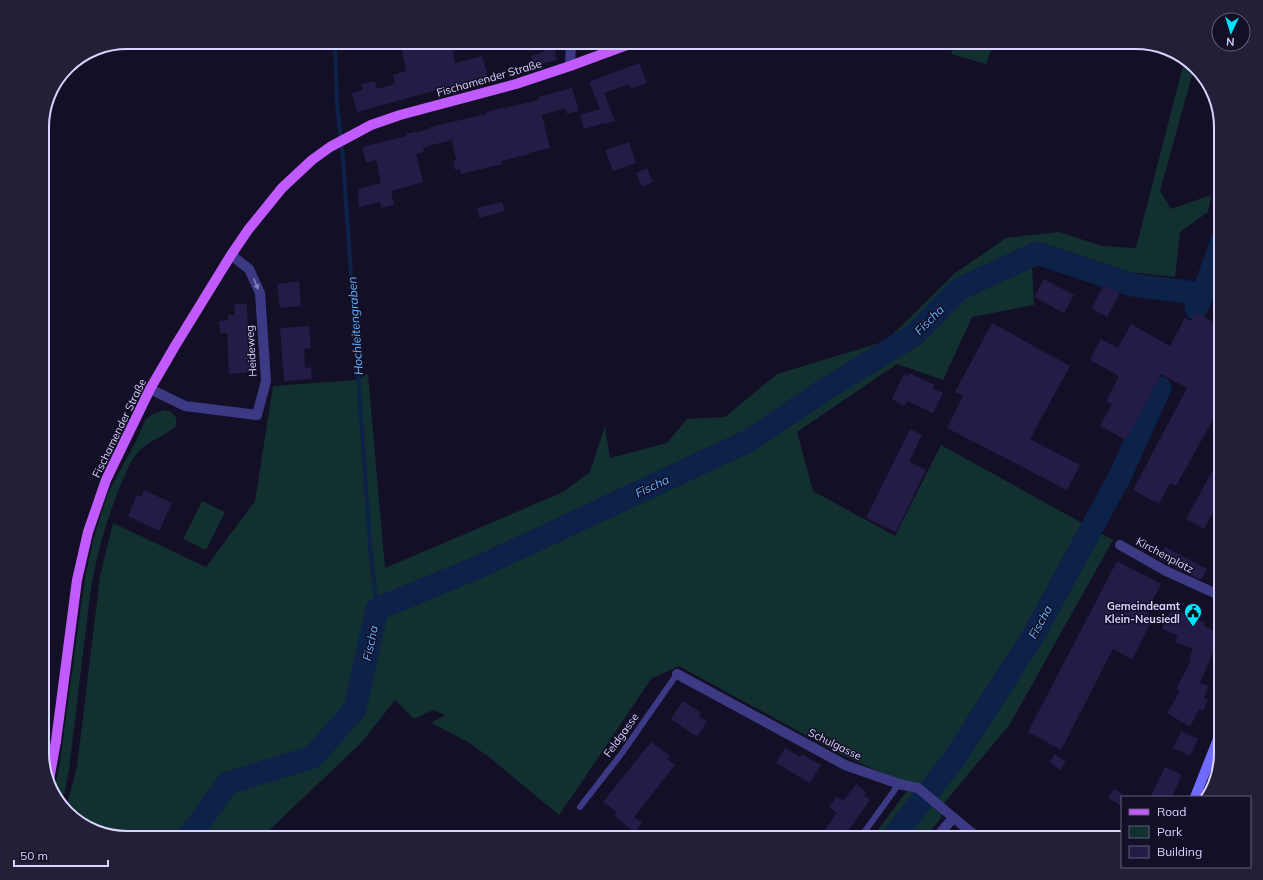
<svg xmlns="http://www.w3.org/2000/svg" width="1263" height="880" font-family="Mulish,sans-serif">
	<style>
		.green { fill: #12302f }
		.lines { fill: none; stroke-linecap: round; stroke-linejoin: round }
		.stream { stroke: #0c2248; stroke-width: 4 }
		.river { stroke: #0c2248; stroke-width: 23 }
		.building { fill: #241b47 }
		.service { stroke: #3d3a85; stroke-width: 6 }
		.minor { stroke: #3d3a85; stroke-width: 10 }
		.secondary { stroke: #6f6bff; stroke-width: 10 }
		.primary { stroke: #c25bff; stroke-width: 10 }
		.oneway { fill: #837fbc }
		.labels { text-anchor: middle; dominant-baseline: central; stroke-width: 3; stroke-linejoin: round; paint-order: stroke }
		.street-label { font-size: 11px; fill: #d9d4ff; stroke: #130f26 }
		.poi-label { font-size: 11px; font-weight: bold; fill: #d9d4ff; stroke: #130f26; text-anchor: end }
		.water-label { font-size: 12px; font-style: italic; fill: #62b6ff; stroke: #130f26 }
		.rim { fill: none; stroke: #d9d4ff; stroke-width: 2 }
	</style>
	<rect width="100%" height="100%" fill="#130f26"/>
	<g class="green">
		<polygon points="955,42 994,42 986,64 951,54"/>
		<polygon points="1185,58 1194,68 1160,191 1171,209 1211,195 1208,212 1180,232 1175,277 1129,272 1071,252 1026,251 1032,267 1034,305 972,317 943,380 897,364 797,432 813,491 895,536 941,445 1113,540 1010,724 945,802 940,819 925,838 872,838 909,788 907,784 840,754 679,666 651,679 575,792 559,815 489,757 468,742 431,723 445,715 433,710 414,719 395,700 362,742 261,838 127,838 80,824 66,808 77,767 100,576 113,523 206,567 255,501 273,386 355,380 368,374 385,568 563,492 590,472 605,426 610,458 667,443 687,419 725,417 777,374 886,341 954,274 1006,238 1059,232 1102,246 1136,248"/>
		<path d="M165,410l6,2 5,6v8c-12,11 -27,14 -38,26 -8,9 -12,21 -17,32 -15,36 -25,72 -31,111l-21,175 -7,35 -9,-12 6,-24 21,-156 6,-41 8,-35 14,-44 28,-52 10,-22 7,-5z"/>
		<polygon points="202,501 225,512 206,550 183,539"/>
	</g>
	<g class="lines">
		<polyline class="stream" points="335,42 337,103 343,159 370,546 377,609"/>
		<g class="river">
			<polyline points="1196,308 1203,294 1221,243"/>
			<polyline points="188,838 228,783 313,757 355,709 377,609 481,566 748,441 824,390 914,335 959,289 1037,253 1133,285 1203,294"/>
			<polyline points="893,838 956,756 1033,636 1119,478 1160,388"/>
		</g>
	</g>
	<g class="building">
		<polygon points="420,42 451,42 455,63 482,56 488,76 357,112 352,93 363,90 361,84 375,81 377,89 395,84 393,75 406,71 401,45"/>
		<polygon points="543,42 553,42 557,60 534,66 531,56 544,52"/>
		<polygon points="639,63 647,83 631,89 629,84 604,93 615,121 605,124 605,123 584,129 580,115 600,109 589,82"/>
		<polygon points="572,88 579,111 567,114 565,108 542,115 550,148 529,153 529,154 501,161 502,164 461,174 460,169 455,170 453,161 456,160 452,140 428,146 429,147 423,148 424,152 416,154 423,182 391,191 394,205 381,208 380,202 359,207 358,189 381,183 376,160 366,163 362,147 407,136 406,134 430,129 430,127 486,114 486,112 539,100 538,97"/>
		<polygon points="629,142 636,163 613,171 605,150"/>
		<polygon points="647,168 653,182 642,187 636,173"/>
		<polygon points="502,202 505,211 479,218 477,208"/>
		<polygon points="1044,279 1074,295 1064,313 1034,297"/>
		<polygon points="299,281 301,306 280,308 277,284"/>
		<polygon points="1104,285 1120,293 1107,317 1091,308"/>
		<polygon points="234,304 247,304 250,372 229,374 227,333 220,333 219,321 228,320 228,315 235,315"/>
		<polygon points="1221,309 1221,405 1176,486 1170,483 1159,504 1133,490 1187,388 1161,374 1126,440 1100,426 1112,404 1106,401 1119,376 1090,360 1101,339 1118,348 1131,324 1170,346 1185,318 1191,321 1196,313 1214,322"/>
		<polygon points="992,323 1070,366 1030,439 1080,465 1067,490 947,428 963,396 955,392"/>
		<polygon points="309,326 311,348 304,349 305,368 311,367 312,379 284,381 280,328"/>
		<polygon points="909,373 935,385 933,389 943,393 933,413 907,401 904,406 892,399 904,374 908,376"/>
		<polygon points="910,429 922,435 909,462 926,470 896,532 866,518"/>
		<polygon points="1221,455 1221,497 1204,529 1186,519"/>
		<polygon points="144,490 172,503 159,531 128,516 137,495 141,497"/>
		<polygon points="1165,547 1207,569 1201,580 1159,559"/>
		<polygon points="1117,561 1161,584 1146,613 1154,617 1132,659 1113,649 1061,750 1028,732"/>
		<polygon points="1171,608 1205,623 1204,626 1221,634 1200,683 1209,686 1204,698 1208,699 1203,711 1199,709 1190,727 1167,713 1180,691 1176,689 1191,660 1189,659 1193,649 1175,642 1178,636 1162,629"/>
		<polygon points="683,701 701,713 699,716 707,721 697,737 671,719"/>
		<polygon points="1181,731 1198,739 1190,756 1173,748"/>
		<polygon points="651,742 670,756 667,759 675,765 634,817 642,823 635,832 614,816 617,812 603,802"/>
		<polygon points="785,748 800,757 802,754 821,765 810,783 776,763"/>
		<polygon points="1055,754 1066,762 1060,770 1049,762"/>
		<polygon points="1165,767 1182,775 1172,797 1150,797"/>
		<polygon points="856,784 866,792 864,795 870,800 843,838 819,838 837,813 829,807 837,796 843,801"/>
		<polygon points="1114,789 1122,794 1122,806 1108,798"/>
	</g>
	<g class="lines">
		<g class="service">
			<polyline points="580,807 622,753 677,674"/>
			<polyline points="860,838 899,784"/>
		</g>
		<g class="minor">
			<polyline points="570,66 571,42"/>
			<polyline points="150,389 185,406 257,415 266,381 260,293 249,269 231,255"/>
			<polyline points="1120,545 1166,571 1221,596"/>
			<polyline points="677,674 845,765 899,784 918,788 978,838"/>
			<polyline points="936,838 953,818"/>
		</g>
		<polyline class="secondary" points="1195,797 1218,739 1221,728"/>
		<polyline class="primary" points="49,780 56,741 77,580 88,532 106,480 150,389 175,346 231,255 248,230 282,188 312,160 330,147 371,125 400,115 516,84 570,66 635,42"/>
	</g>
	<defs><path id="oneway-solid" d="M-6-.8H1V-3.2L6.5 0L1 3.2V.8H-6Z"/></defs>
	<use class="oneway" href="#oneway-solid" transform="translate(256 284) rotate(67)"/>
	<defs>
		<symbol id="civic-pin" viewBox="-11 -11 22 30"><path d="M0 17L-7.5 6A9.5 9.5 0 1 1 7.5 6Z" fill="#00e5ff" stroke="#130f26"/><path d="M-.6-6.5H3V-4.5H.6V-3L4-1V1h2V6H-6V1h2V-1L-.6-3ZM-1.2 2.5V6h2.4V2.5Z" fill="#111"/></symbol>
	</defs>
	<g fill-rule="evenodd">
		<use href="#civic-pin" x="1183" y="602" width="20" height="27"/>
	</g>
	<g class="labels">
		<g class="street-label">
			<text transform="translate(489 78) rotate(-16)">Fischamender Straße</text>
			<text transform="translate(251 351) rotate(-94)">Heideweg</text>
			<text transform="translate(119 428) rotate(-64)">Fischamender Straße</text>
			<text transform="translate(1165 555) rotate(28)">Kirchenplatz</text>
			<text transform="translate(621 735) rotate(-54)">Feldgasse</text>
			<text transform="translate(835 744) rotate(26)">Schulgasse</text>
		</g>
		<g class="poi-label">
			<text x="1180" y="606">Gemeindeamt<tspan x="1180" dy="13">Klein-Neusiedl</tspan></text>
		</g>
		<g class="water-label">
			<text transform="translate(929 320) rotate(-46)">Fischa</text>
			<text transform="translate(355 326) rotate(-94)">Hochleitengraben</text>
			<text transform="translate(652 486) rotate(-25)">Fischa</text>
			<text transform="translate(1040 622) rotate(-61)">Fischa</text>
			<text transform="translate(370 643) rotate(-78)">Fischa</text>
		</g>
	</g>
	<path d="M0 0H1263V880H0ZM127 49H1136A78 78 0 0 1 1214 127V753A78 78 0 0 1 1136 831H127A78 78 0 0 1 49 753V127A78 78 0 0 1 127 49Z" fill="#231f37" fill-rule="evenodd"/>
	<path class="rim" d="M127 49H1136A78 78 0 0 1 1214 127V753A78 78 0 0 1 1136 831H127A78 78 0 0 1 49 753V127A78 78 0 0 1 127 49Z"/>
	<rect x="1121" y="796" width="130" height="72" fill="#130f26" stroke="#625e7d"/>
	<rect x="1129" y="809" width="20" height="6" fill="#c25bff" stroke="#625e7d"/>
	<text x="1157" y="816" font-size="12" fill="#d9d4ff">Road</text>
	<rect x="1129" y="826" width="20" height="12" fill="#12302f" stroke="#625e7d"/>
	<text x="1157" y="836" font-size="12" fill="#d9d4ff">Park</text>
	<rect x="1129" y="846" width="20" height="12" fill="#241b47" stroke="#625e7d"/>
	<text x="1157" y="856" font-size="12" fill="#d9d4ff">Building</text>
	<g transform="translate(1231 32) rotate(184)"><circle r="19" fill="#130f26" stroke="#625e7d"/>
	<path d="M0-3L7 15L0 10L-7 15Z" fill="#00e5ff"/>
	<text y="-6" font-size="11" font-weight="bold" text-anchor="middle" fill="#d9d4ff">N</text>
	</g>
	<path d="M14 860v6h94v-6" fill="none" stroke="#d9d4ff" stroke-width="2"/>
	<text x="20" y="860" font-size="12" fill="#d9d4ff" stroke="#130f26" stroke-width="3" paint-order="stroke">50 m</text>
</svg>
